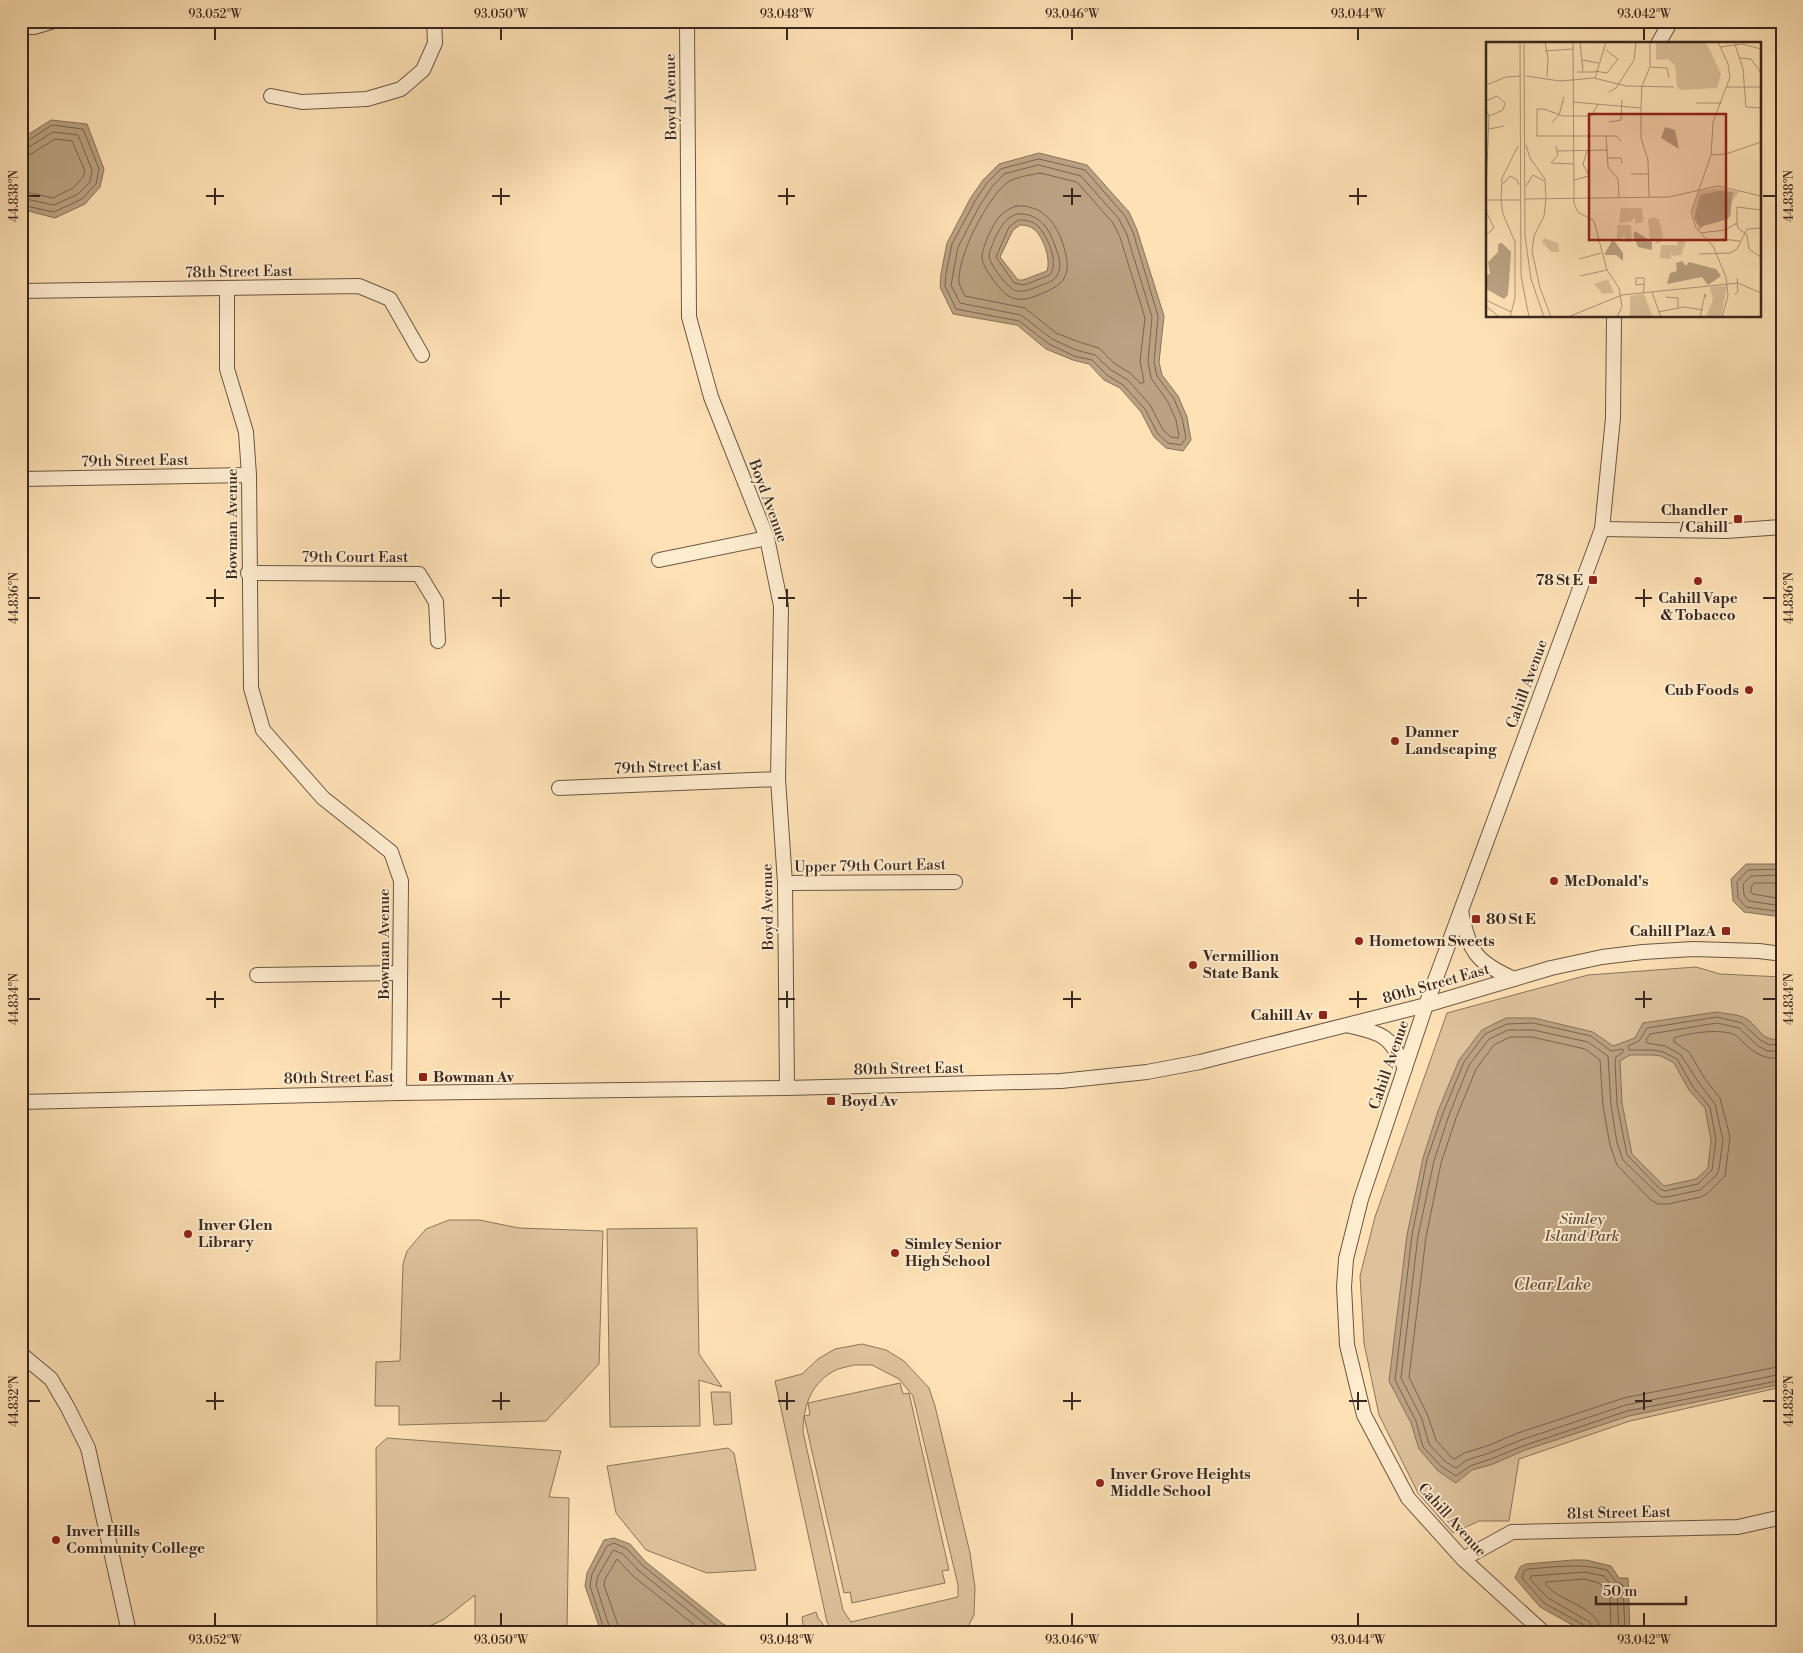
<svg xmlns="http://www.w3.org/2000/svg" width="1803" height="1653" font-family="'Libre Bodoni',serif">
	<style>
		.green { fill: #ddc29c; stroke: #8c755e; fill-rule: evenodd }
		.water { fill: #bba282; stroke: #87715a; fill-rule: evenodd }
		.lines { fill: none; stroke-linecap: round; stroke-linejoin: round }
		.shore { stroke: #7a6550; stroke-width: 1 }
		.minor-casing { stroke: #6b5644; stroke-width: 16 }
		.minor { stroke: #feeccf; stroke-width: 14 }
		.ticks { fill: none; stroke: #3a281f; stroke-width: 2 }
		.poi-dot { fill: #8f2418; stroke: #feeccf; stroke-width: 2 }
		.labels { text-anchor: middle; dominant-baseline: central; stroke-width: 4; stroke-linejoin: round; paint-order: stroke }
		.street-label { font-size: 15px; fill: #3a281f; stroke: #feeccf }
		.poi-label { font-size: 15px; font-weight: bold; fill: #3a281f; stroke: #feeccf; text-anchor: start }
		.park-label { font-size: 15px; font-style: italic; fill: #634e3e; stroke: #feeccf }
		.water-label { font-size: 16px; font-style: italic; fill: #614d3d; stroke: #feeccf }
		.inset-road { fill: none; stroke: #b09779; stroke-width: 1 }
		.view { fill: #8f2418; fill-opacity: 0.15; stroke: #8f2418; stroke-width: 2.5 }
		.inset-edge { fill: none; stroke: #3a281f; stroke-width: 2.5 }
		.neatline { fill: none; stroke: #3a281f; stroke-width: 2 }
		.ticks-label { font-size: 12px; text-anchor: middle; fill: #3a281f }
	</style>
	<rect width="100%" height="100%" fill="#fee1b5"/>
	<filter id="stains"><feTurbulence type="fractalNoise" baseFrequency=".004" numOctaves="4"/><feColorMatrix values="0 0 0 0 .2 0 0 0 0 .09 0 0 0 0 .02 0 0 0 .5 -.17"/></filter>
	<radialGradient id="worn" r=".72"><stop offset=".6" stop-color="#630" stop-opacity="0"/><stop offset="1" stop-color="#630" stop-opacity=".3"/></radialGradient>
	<g class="green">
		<polygon points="1696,967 1720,974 1782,977 1782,1387 1630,1421 1519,1459 1509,1521 1479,1521 1453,1533 1418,1493 1379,1415 1364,1343 1360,1276 1375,1217 1447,1013 1588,975"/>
		<polygon points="449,1220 479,1220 519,1228 603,1231 599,1364 546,1421 399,1425 399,1406 375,1406 376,1362 400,1361 403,1264 407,1251 426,1229"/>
		<polygon points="697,1228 699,1354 722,1387 699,1380 700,1426 610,1427 607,1229"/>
		<path d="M862,1344l24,6 18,11 25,27 6,18 35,147 5,35 -1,27 -9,17h-132l-6,-10 -52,-241 27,-7 16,-15 17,-10zM854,1365h18l27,14 14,17 45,189v12l-107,25 -8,-12 -40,-178c0,-24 7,-47 29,-60 6,-4 15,-5 22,-7z"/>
		<polygon points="900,1383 903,1394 909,1393 949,1570 942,1571 945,1583 852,1603 850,1592 844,1593 804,1416 810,1415 808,1403"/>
		<polygon points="711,1392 730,1392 732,1424 714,1425"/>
		<polygon points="387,1438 561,1451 549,1497 569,1498 567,1632 475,1632 475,1595 443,1620 416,1632 377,1632 376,1448"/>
		<polygon points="728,1448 734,1453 756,1570 707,1573 646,1550 616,1513 607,1466"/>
		<polygon points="816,1612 818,1618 829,1632 804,1632 802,1617"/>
	</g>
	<g class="water">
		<polygon points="51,120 87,124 104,169 100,187 85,204 55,218 21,209 21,139"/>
		<path d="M1039,153l48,12 42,47 8,18 27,86 -5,46 3,13 16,21 9,21 4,23 -8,11 -17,-3 -12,-11 -13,-25 -21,-24 -16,-8 -15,-16 -16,-4 -27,-11 -29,-24 -64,-11 -13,-27 1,-13 6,-31 23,-44 13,-19 16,-16zM1020,225c5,0 10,1 15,5 9,9 16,29 12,41l-24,9h-5l-18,-23 13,-27z"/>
		<polygon points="1746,864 1782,864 1782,917 1744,912 1733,901 1731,879"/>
		<path d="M1717,1012c8,2 21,2 28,6 16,9 14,24 37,21v345l-153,32 -104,34 -32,14 -21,6 -16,13 -18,-12 -19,-22 -8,-26 -22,-42 18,-146 16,-77 15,-47 21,-51 23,-30 24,-12h28l59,14 20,14 22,-8 8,-15zM1630,1055h23l8,1 13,7 15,27 16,18 6,32 -3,28 -12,11 -32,7 -32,-32 -10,-51 -2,-42z"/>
		<polygon points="614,1538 630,1544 646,1562 723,1624 739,1632 601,1632 585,1586 587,1573 604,1540"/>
		<polygon points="1573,1560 1586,1560 1611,1566 1619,1578 1628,1578 1630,1632 1585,1632 1540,1607 1515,1578 1520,1567 1526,1564"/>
	</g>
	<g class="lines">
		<g class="shore">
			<polyline points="21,142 26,142 52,125 83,129 99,169 96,184 82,199 54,212 21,205"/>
			<polyline points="21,149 29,147 53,132 78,135 92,170 90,182 78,194 54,205 21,198"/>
			<polyline points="21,156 31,154 55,139 72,141 85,171 83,177 73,188 53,198 21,191"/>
			<polygon points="1039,159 1085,170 1125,216 1133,232 1158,316 1154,362 1157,376 1174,399 1182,418 1186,438 1181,445 1168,443 1158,434 1145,409 1123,385 1107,375 1092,360 1074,356 1049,344 1019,321 956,309 945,286 946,274 952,244 975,201 987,183 1001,169"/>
			<polygon points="1039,165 1081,176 1119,219 1127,235 1152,317 1148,361 1151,378 1168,402 1176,420 1179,436 1178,438 1171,437 1163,430 1150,405 1128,380 1111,370 1095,355 1076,350 1052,339 1021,315 960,303 951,285 958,247 980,205 992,187 1004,174"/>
			<path d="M1040,173l37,9 36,41 7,14 25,81 -5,43 4,20 -1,2h-3l-10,-10 -15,-9 -16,-16 -20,-6 -23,-9 -31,-25 -60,-12c-2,-4 -5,-9 -6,-14 -2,-25 28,-84 48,-99 7,-6 24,-8 33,-10z"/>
			<path d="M1016,206c27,-2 41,18 48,41 3,12 6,22 -1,33 -5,8 -28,17 -37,19 -6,1 -13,0 -19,-4 -7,-5 -25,-28 -25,-37 -1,-9 12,-36 18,-42 4,-4 10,-8 16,-10z"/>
			<path d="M1018,214c22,-1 32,15 38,35 3,7 5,14 3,22 -3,10 -11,12 -20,15 -7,3 -14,6 -22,5 -8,-1 -28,-27 -28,-35 0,-6 11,-30 16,-34 3,-4 8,-7 13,-8z"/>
			<path d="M1019,220c7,0 14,1 19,6 10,11 21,36 12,49l-26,10 -10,-2 -18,-26 13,-30z"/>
			<polyline points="1782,869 1748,870 1737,882 1738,898 1746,907 1782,912"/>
			<polyline points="1782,875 1751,876 1743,884 1744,895 1749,901 1782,906"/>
			<polyline points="1782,883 1754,883 1751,887 1751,892 1753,894 1782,899"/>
			<polyline points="1782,1044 1770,1045 1760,1040 1742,1023 1717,1017 1647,1028 1639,1041 1628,1046 1629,1050 1654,1050 1663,1052 1677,1059 1693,1087 1710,1107 1716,1140 1712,1170 1698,1184 1665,1191 1660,1189 1627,1155 1617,1104 1615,1062 1616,1057 1623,1052 1623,1049 1611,1051 1591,1036 1533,1023 1507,1024 1485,1034 1464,1062 1443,1113 1427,1159 1412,1235 1395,1380 1416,1421 1423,1447 1442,1467 1456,1476 1470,1466 1491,1459 1523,1446 1627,1411 1782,1380"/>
			<polyline points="1782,1051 1767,1051 1757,1045 1739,1028 1717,1023 1650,1034 1646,1040 1647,1043 1665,1046 1681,1055 1699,1083 1715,1104 1723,1140 1719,1169 1716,1176 1700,1190 1667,1197 1661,1197 1623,1160 1617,1143 1611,1105 1608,1056 1588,1042 1533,1030 1508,1030 1489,1039 1469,1065 1449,1115 1434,1161 1418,1236 1401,1378 1422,1419 1429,1444 1446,1462 1456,1468 1467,1460 1489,1453 1521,1440 1626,1405 1782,1374"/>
			<path d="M1782,1058c-16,2 -27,-4 -38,-15 -3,-2 -6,-6 -9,-8 -14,-7 -47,-2 -61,3v4l15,10 16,27 15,19 10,39 -5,39 -17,17 -7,4 -33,7h-10l-7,-4 -34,-35 -7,-20 -7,-39 -3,-46 -15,-11 -53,-12h-22l-16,8 -18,24 -20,49 -15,45 -15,74 -17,140 19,39 8,24 15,17 4,2 9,-6 23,-7 31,-13 106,-35 158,-32"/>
			<polyline points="605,1632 590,1586 592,1574 607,1546 614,1543 627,1549 642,1565 720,1628 728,1632"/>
			<polyline points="611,1632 596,1585 598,1576 613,1550 623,1554 638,1570 715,1632"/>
			<polyline points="619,1632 618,1625 604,1585 605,1579 617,1559 633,1576 703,1632"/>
			<path d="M1587,1632l-3,-7 -40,-22 -22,-25 2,-7 4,-2c28,-2 52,-6 79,1l9,12 7,3 2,47"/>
			<polyline points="1593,1632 1592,1625 1588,1621 1548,1598 1530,1579 1531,1576 1585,1572 1604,1576 1611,1585 1617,1590 1619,1632"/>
			<path d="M1601,1632c-1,-25 -41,-30 -55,-47v-3l38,-3 15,4 11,12 1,37"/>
		</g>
		<defs>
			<g id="minor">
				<polyline points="687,21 689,317 711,397 767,538 781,606 778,779 785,883 787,1088"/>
				<polyline points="21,27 34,27 54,21"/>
				<polyline points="1658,44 1671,21"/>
				<polyline points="271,96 302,102 367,99 401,89 423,70 435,43 434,21"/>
				<polyline points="227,288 227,369 246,432 249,475 251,688 263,730 323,798 391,852 401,881 399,1093"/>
				<polyline points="21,291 359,286 390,299 422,355"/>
				<polyline points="21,479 249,475"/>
				<polyline points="1602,529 1726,531 1782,527"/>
				<polyline points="659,560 767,538"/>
				<polyline points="248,573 419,574 436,602 438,641"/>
				<polyline points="559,788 778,779"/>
				<polyline points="785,883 955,882"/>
				<path d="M1461,911c8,41 15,51 53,68"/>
				<polyline points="257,975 400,973"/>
				<path d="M1350,1026c34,8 40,10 55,42"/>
				<polyline points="21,1102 399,1093 787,1088 1061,1081 1147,1072 1200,1062 1426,1005 1551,968 1602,957 1643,952 1693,949 1759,951 1782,954"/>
				<polyline points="21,1354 51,1379 68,1408 88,1448 129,1632"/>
				<polyline points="1463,1559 1512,1532 1738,1527 1782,1517"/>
				<polyline points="1543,1632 1463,1559 1408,1498 1364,1415 1347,1345 1344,1287 1346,1259 1361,1199 1426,1005 1602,529 1613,418 1614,316"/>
			</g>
		</defs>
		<use href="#minor" class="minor-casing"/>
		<use href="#minor" class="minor"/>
	</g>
	<path class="ticks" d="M215,28v12M501,28v12M787,28v12M1072,28v12M1358,28v12M1644,28v12M215,188v17M501,188v17M787,188v17M1072,188v17M1358,188v17M28,196h12M206,196h18M492,196h18M778,196h17M1063,196h18M1349,196h18M1763,196h13M215,589v18M501,589v18M787,589v18M1072,589v18M1358,589v18M1644,589v18M28,598h12M206,598h18M492,598h18M778,598h17M1063,598h18M1349,598h18M1635,598h17M1763,598h13M215,991v17M501,991v17M787,991v17M1072,991v17M1358,991v17M1644,991v17M28,999h12M206,999h18M492,999h18M778,999h17M1063,999h18M1349,999h18M1635,999h17M1763,999h13M215,1392v18M501,1392v18M787,1392v18M1072,1392v18M1358,1392v18M1644,1392v18M28,1401h12M206,1401h18M492,1401h18M778,1401h17M1063,1401h18M1349,1401h18M1635,1401h17M1763,1401h13M215,1613v13M501,1613v13M787,1613v13M1072,1613v13M1358,1613v13M1644,1613v13"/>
	<g class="poi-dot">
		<rect x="1733" y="514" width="10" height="10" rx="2.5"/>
		<rect x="1588" y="575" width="10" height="10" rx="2.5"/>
		<circle cx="1698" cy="581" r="5"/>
		<circle cx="1749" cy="690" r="5"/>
		<circle cx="1395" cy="741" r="5"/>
		<circle cx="1554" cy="881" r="5"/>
		<rect x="1471" y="914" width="10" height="10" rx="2.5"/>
		<rect x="1721" y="926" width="10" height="10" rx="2.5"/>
		<circle cx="1359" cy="941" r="5"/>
		<circle cx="1193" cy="965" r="5"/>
		<rect x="1318" y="1010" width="10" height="10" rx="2.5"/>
		<rect x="418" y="1072" width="10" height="10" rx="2.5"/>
		<rect x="826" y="1096" width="10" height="10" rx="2.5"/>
		<circle cx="188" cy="1234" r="5"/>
		<circle cx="895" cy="1253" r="5"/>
		<circle cx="1100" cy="1483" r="5"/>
		<circle cx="56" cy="1540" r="5"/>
	</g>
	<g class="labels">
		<g class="street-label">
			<text transform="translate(671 97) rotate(-91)">Boyd Avenue</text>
			<text transform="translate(239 272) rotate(-1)">78th Street East</text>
			<text transform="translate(135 461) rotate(-1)">79th Street East</text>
			<text transform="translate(768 501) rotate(70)">Boyd Avenue</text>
			<text transform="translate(232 524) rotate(-90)">Bowman Avenue</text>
			<text x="355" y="557">79th Court East</text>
			<text transform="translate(1527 684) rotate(-70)">Cahill Avenue</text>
			<text transform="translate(668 767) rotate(-2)">79th Street East</text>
			<text transform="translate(870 866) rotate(-1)">Upper 79th Court East</text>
			<text transform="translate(768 907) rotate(-91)">Boyd Avenue</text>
			<text transform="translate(384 944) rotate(-90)">Bowman Avenue</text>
			<text transform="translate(1436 984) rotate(-16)">80th Street East</text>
			<text transform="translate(1389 1065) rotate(-71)">Cahill Avenue</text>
			<text transform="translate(909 1069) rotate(-1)">80th Street East</text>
			<text transform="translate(339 1078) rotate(-1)">80th Street East</text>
			<text transform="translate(1619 1513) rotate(-1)">81st Street East</text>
			<text transform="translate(1452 1520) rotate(48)">Cahill Avenue</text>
		</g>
		<g class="poi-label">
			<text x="1728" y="510" text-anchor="end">Chandler<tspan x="1728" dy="17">/ Cahill</tspan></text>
			<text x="1583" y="580" text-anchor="end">78 St E</text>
			<text x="1698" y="598" text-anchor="middle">Cahill Vape<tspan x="1698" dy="17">&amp; Tobacco</tspan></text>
			<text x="1739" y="690" text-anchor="end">Cub Foods</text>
			<text x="1405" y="732">Danner<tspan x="1405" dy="17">Landscaping</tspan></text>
			<text x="1564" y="881">McDonald's</text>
			<text x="1486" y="919">80 St E</text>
			<text x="1716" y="931" text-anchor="end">Cahill PlazA</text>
			<text x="1369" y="941">Hometown Sweets</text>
			<text x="1203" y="956">Vermillion<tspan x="1203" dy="17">State Bank</tspan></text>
			<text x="1313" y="1015" text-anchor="end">Cahill Av</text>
			<text x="433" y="1077">Bowman Av</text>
			<text x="841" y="1101">Boyd Av</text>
			<text x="198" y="1225">Inver Glen<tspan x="198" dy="17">Library</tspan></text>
			<text x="905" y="1244">Simley Senior<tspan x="905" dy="17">High School</tspan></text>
			<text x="1110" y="1474">Inver Grove Heights<tspan x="1110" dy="17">Middle School</tspan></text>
			<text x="66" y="1531">Inver Hills<tspan x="66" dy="17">Community College</tspan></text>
		</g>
		<g class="park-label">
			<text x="1582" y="1219">Simley<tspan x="1582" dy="17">Island Park</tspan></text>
		</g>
		<g class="water-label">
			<text x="1552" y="1285">Clear Lake</text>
		</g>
	</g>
	<g transform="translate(1486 42)">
		<rect width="275" height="275" fill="#fee1b5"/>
		<path d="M170,0h50l15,32 -4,14 -37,2 -3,-3 -2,-22 -7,-6 -12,1zM232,146l21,4 -8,10v13l-3,4 -24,6 -5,6 -7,-20 7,-20zM135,166h21l2,15 -2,-4v4h-7v-6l-5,5 -11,1zM168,175l5,3 4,15 -2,7 -6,2 1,-3 -6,-1 -2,-21zM131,183h14l1,17h-7v-6l-8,4zM58,196l14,5 1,9h-8l-9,-10zM191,198l9,1 -5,14 -9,1 -1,-5v8l-11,-1 1,-13h17zM122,237l6,14 -11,1 -9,-10zM241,244l-6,31h-15l7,-17 -3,-13zM158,252l9,23h-23v-21z" fill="#ddc29c"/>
		<path d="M179,85l10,3 4,19 -18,-11zM233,149l14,1 -3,23 -2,4 -28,8 -6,-8 6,-24zM149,189l17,11v8l-14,-3 -5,-12zM127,197l10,14v8l-7,-6h-12zM16,201l9,9 -3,43 -4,4 -18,-10v-14l4,-1 -2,-12 10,-10v-8zM196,219l4,5 3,-4 27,7 5,7 -13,9 -6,-8 -35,7 3,-11 7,-2 -1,-8z" fill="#bba282"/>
		<path class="inset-road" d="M34,0l1,234 8,41M38,0l1,194 6,43 13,38M59,0l3,16 -1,19M87,0l1,162 4,8 16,9 13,49 12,18 3,19 -5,10M94,0l3,29M232,0l10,22 2,13 -17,45 -2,33 -20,57 5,16 17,18 13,31 2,19 -6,21M249,2l8,25 3,38 15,1M234,5l22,-3 19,5M59,9l28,-2M254,16l11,1 10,14M96,18l16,3M164,25l17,1 2,10M109,29l12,2 11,-14 -12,-9M91,30h18M40,34l34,5 34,-3 32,8 48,1M109,36l11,-36M0,43l20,-8 14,-1M241,45h34M123,50l7,-4 18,-28 2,-18M0,59l11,-5 8,7 -2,7 -14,6M87,60l68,6M210,61h26M112,62l-7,12h-28l-19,-7h-7v27h79l5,5M0,67l3,7 -3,75M66,80l7,-7 5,-18M123,80l12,-2 1,-20M3,87l15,-3M120,94l2,31 10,12 1,18M40,103l4,13 15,21 1,20M70,104l2,9 -7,8 22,1M72,109l50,-1M225,113l15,-1 35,-12M122,116h13l1,5M145,132h17M88,138l15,-4 -6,-12 4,-13M17,142l7,-8 7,4 2,5M40,144l7,-11 11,6M163,155l-1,-37 -7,-22v-30l1,-22 8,-19v-25M39,157l144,-2 49,-11 43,10M60,157l-2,17 -10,20 -2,15 8,37 11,29M0,158h34M15,158l2,14 12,28v56l-5,19M15,158l1,-22 16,-32M275,168l-24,-3v16l1,5 9,7 2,14 12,8M0,169l8,17 -8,7M214,191l25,-3 12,-7M236,197l18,2M213,212l31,-1 7,-4 10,-20 14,-1M93,217l22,-6M94,234l27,-6M166,250l9,25M157,251l1,-5v-10h-8v7l8,-1M249,253l3,-4 -1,-13M180,255l12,1v10M0,258l25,12M0,264l13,11M172,270l26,-5 19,3M82,275l54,-22 116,-12 23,10M214,275l5,-23 1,3M249,275h19"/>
		<path class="view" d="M103,72h137v126h-137z"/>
		<rect width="275" height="275" class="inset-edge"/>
	</g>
	<rect width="1803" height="1653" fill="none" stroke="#fee1b5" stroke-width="55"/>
	<path d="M1596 1596v8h90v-8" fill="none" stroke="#3a281f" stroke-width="2.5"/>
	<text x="1603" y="1596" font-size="15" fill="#3a281f" stroke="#feeccf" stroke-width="4" paint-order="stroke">50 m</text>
	<rect x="28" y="28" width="1748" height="1598" class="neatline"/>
	<g class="ticks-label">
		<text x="215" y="18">93.052°W</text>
		<text x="501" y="18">93.050°W</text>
		<text x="787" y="18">93.048°W</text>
		<text x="1072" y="18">93.046°W</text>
		<text x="1358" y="18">93.044°W</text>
		<text x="1644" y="18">93.042°W</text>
		<text transform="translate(14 196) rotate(-90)" y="4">44.838°N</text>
		<text transform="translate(1789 196) rotate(-90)" y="4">44.838°N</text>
		<text transform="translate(14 598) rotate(-90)" y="4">44.836°N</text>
		<text transform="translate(1789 598) rotate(-90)" y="4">44.836°N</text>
		<text transform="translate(14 999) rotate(-90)" y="4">44.834°N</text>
		<text transform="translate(1789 999) rotate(-90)" y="4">44.834°N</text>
		<text transform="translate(14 1401) rotate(-90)" y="4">44.832°N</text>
		<text transform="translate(1789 1401) rotate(-90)" y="4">44.832°N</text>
		<text x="215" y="1644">93.052°W</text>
		<text x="501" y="1644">93.050°W</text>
		<text x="787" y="1644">93.048°W</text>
		<text x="1072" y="1644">93.046°W</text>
		<text x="1358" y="1644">93.044°W</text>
		<text x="1644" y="1644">93.042°W</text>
	</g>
	<rect width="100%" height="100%" filter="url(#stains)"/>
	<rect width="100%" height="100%" fill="url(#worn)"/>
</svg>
